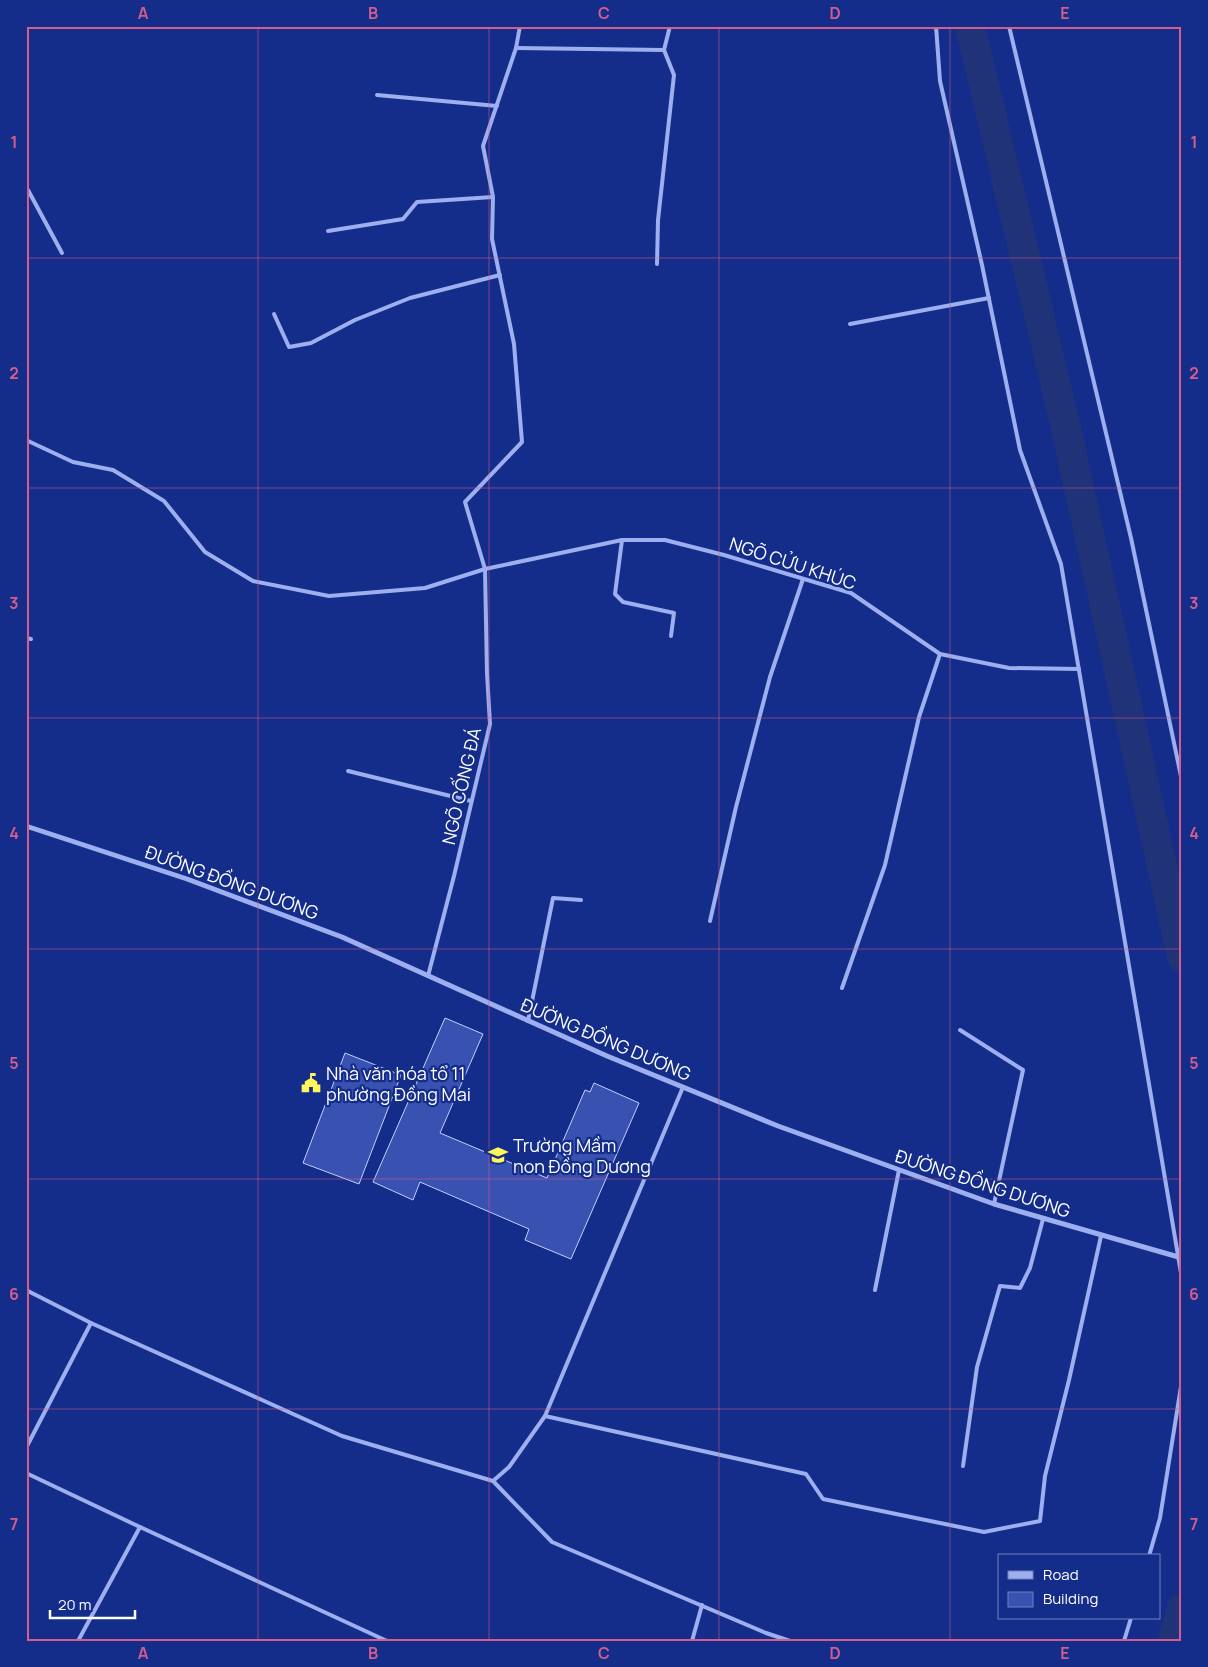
<svg xmlns="http://www.w3.org/2000/svg" width="1208" height="1667" font-family="Manrope,sans-serif">
	<style>
		.lines { fill: none; stroke-linecap: round; stroke-linejoin: round }
		.canal { stroke: #203278; stroke-width: 30 }
		.building { fill: #3952b2; stroke: #c3cffb }
		.service { stroke: #9dafef; stroke-width: 4 }
		.minor { stroke: #9dafef; stroke-width: 5 }
		.grid { fill: none; stroke: #d45d8c; stroke-width: 1; stroke-opacity: 0.55 }
		.labels { text-anchor: middle; dominant-baseline: central; stroke-width: 4.5; stroke-linejoin: round; paint-order: stroke }
		.street-label { font-size: 18px; fill: #fff; stroke: #152d8a }
		.poi-label { font-size: 18px; fill: #fff; stroke: #152d8a; text-anchor: start }
		.neatline { fill: none; stroke: #d45d8c; stroke-width: 2 }
		.grid-label { font-size: 16px; text-anchor: middle; font-weight: bold; fill: #d45d8c }
	</style>
	<rect width="100%" height="100%" fill="#152d8a"/>
	<g class="lines">
		<g class="canal">
			<polyline points="970,26 1065,424 1182,957"/>
			<polyline points="1173,1641 1182,1608"/>
		</g>
	</g>
	<g class="building">
		<polygon points="445,1018 483,1034 440,1133 547,1178 585,1090 590,1092 594,1083 639,1103 571,1259 525,1240 529,1229 420,1182 413,1200 373,1182"/>
		<polygon points="345,1053 401,1075 359,1184 303,1163"/>
	</g>
	<g class="lines">
		<g class="service">
			<polyline points="936,26 940,81 982,265 1020,450 1061,564 1182,1279"/>
			<polyline points="1009,26 1131,538 1182,781"/>
			<polyline points="516,48 664,50 670,26"/>
			<polyline points="377,95 497,106"/>
			<polyline points="26,190 28,190 62,253"/>
			<polyline points="328,231 403,219 417,202 493,197"/>
			<polyline points="657,264 658,220 674,75 664,50"/>
			<polyline points="274,314 289,347 311,343 355,320 410,298 500,275"/>
			<polyline points="850,324 989,298"/>
			<polyline points="26,440 73,462 113,470 164,501 205,552 253,581 329,596 425,588 485,569 622,540 665,540 724,555 851,593 940,654 1009,668 1079,669"/>
			<polyline points="622,540 615,594 623,602 674,613 671,636"/>
			<polyline points="26,638 31,639"/>
			<polyline points="348,771 471,801"/>
			<polyline points="710,921 736,807 770,677 803,579"/>
			<polyline points="428,976 454,876 490,724 487,673 485,569 465,502 522,442 514,344 492,239 493,197 483,146 516,48 520,26"/>
			<polyline points="842,988 885,865 919,717 940,654"/>
			<polyline points="528,1021 553,898 581,900"/>
			<polyline points="960,1030 1023,1070 994,1204"/>
			<polyline points="683,1087 545,1416 806,1474 823,1499 984,1532 1040,1521 1045,1476 1069,1380 1101,1236"/>
			<polyline points="26,1290 91,1323 342,1436 493,1481 552,1542 766,1633 790,1641"/>
			<polyline points="875,1290 899,1170"/>
			<polyline points="26,1448 91,1323"/>
			<polyline points="963,1466 977,1367 1000,1286 1020,1288 1030,1268 1043,1219"/>
			<polyline points="26,1473 140,1527 387,1641"/>
			<polyline points="493,1481 509,1467 545,1416"/>
			<polyline points="1149,1556 1160,1518 1182,1380"/>
			<polyline points="78,1641 140,1527"/>
			<polyline points="692,1641 702,1605"/>
			<polyline points="1124,1641 1131,1618"/>
		</g>
		<polyline class="minor" points="26,826 187,879 342,937 607,1056 778,1126 994,1204 1182,1258"/>
	</g>
	<path class="grid" d="M258,26v1615M489,26v1615M719,26v1615M950,26v1615M26,258h1156M26,488h1156M26,718h1156M26,949h1156M26,1179h1156M26,1409h1156"/>
	<defs>
		<symbol id="civic-bare" viewBox="-9 -9 18 18"><path d="M-.6-6.5H3V-4.5H.6V-3L4-1V1h2V6H-6V1h2V-1L-.6-3ZM-1.2 2.5V6h2.4V2.5Z" fill="#fff65b" stroke="#152d8a" stroke-width="2.5" paint-order="stroke"/></symbol>
		<symbol id="school-bare" viewBox="-9 -9 18 18"><path d="M0-5L7-2L0 1L-7-2ZM-4 1L0 2.5L4 1V4Q0 6-4 4Z" fill="#fff65b" stroke="#152d8a" stroke-width="2.5" paint-order="stroke"/></symbol>
	</defs>
	<g fill-rule="evenodd">
		<use href="#civic-bare" x="297" y="1069" width="28" height="28"/>
		<use href="#school-bare" x="484" y="1141" width="28" height="28"/>
	</g>
	<g class="labels">
		<g class="street-label">
			<text transform="translate(793 563) rotate(18)">NGÕ CỬU KHÚC</text>
			<text transform="translate(461 786) rotate(-77)">NGÕ CỐNG ĐÁ</text>
			<text transform="translate(232 882) rotate(20)">ĐƯỜNG ĐỒNG DƯƠNG</text>
			<text transform="translate(606 1039) rotate(23)">ĐƯỜNG ĐỒNG DƯƠNG</text>
			<text transform="translate(983 1183) rotate(18)">ĐƯỜNG ĐỒNG DƯƠNG</text>
		</g>
		<g class="poi-label">
			<text x="326" y="1073">Nhà văn hóa tổ 11<tspan x="326" dy="21">phường Đồng Mai</tspan></text>
			<text x="513" y="1145">Trường Mầm<tspan x="513" dy="21">non Đồng Dương</tspan></text>
		</g>
	</g>
	<rect width="1208" height="1667" fill="none" stroke="#152d8a" stroke-width="55"/>
	<rect x="998" y="1554" width="162" height="65" fill="#152d8a" stroke="#7381b9"/>
	<rect x="1008" y="1571" width="25" height="8" fill="#9dafef" stroke="#7381b9"/>
	<text x="1043" y="1580" font-size="15" fill="#ffffff">Road</text>
	<rect x="1008" y="1592" width="25" height="15" fill="#3952b2" stroke="#7381b9"/>
	<text x="1043" y="1604" font-size="15" fill="#ffffff">Building</text>
	<path d="M50 1610v8h85v-8" fill="none" stroke="#ffffff" stroke-width="2.5"/>
	<text x="58" y="1610" font-size="15" fill="#ffffff" stroke="#152d8a" stroke-width="4" paint-order="stroke">20 m</text>
	<rect x="28" y="28" width="1152" height="1612" class="neatline"/>
	<g class="grid-label">
		<text x="143" y="19">A</text>
		<text x="373" y="19">B</text>
		<text x="604" y="19">C</text>
		<text x="835" y="19">D</text>
		<text x="1065" y="19">E</text>
		<text x="14" y="148">1</text>
		<text x="1194" y="148">1</text>
		<text x="14" y="379">2</text>
		<text x="1194" y="379">2</text>
		<text x="14" y="609">3</text>
		<text x="1194" y="609">3</text>
		<text x="14" y="839">4</text>
		<text x="1194" y="839">4</text>
		<text x="14" y="1069">5</text>
		<text x="1194" y="1069">5</text>
		<text x="14" y="1300">6</text>
		<text x="1194" y="1300">6</text>
		<text x="14" y="1530">7</text>
		<text x="1194" y="1530">7</text>
		<text x="143" y="1659">A</text>
		<text x="373" y="1659">B</text>
		<text x="604" y="1659">C</text>
		<text x="835" y="1659">D</text>
		<text x="1065" y="1659">E</text>
	</g>
</svg>
